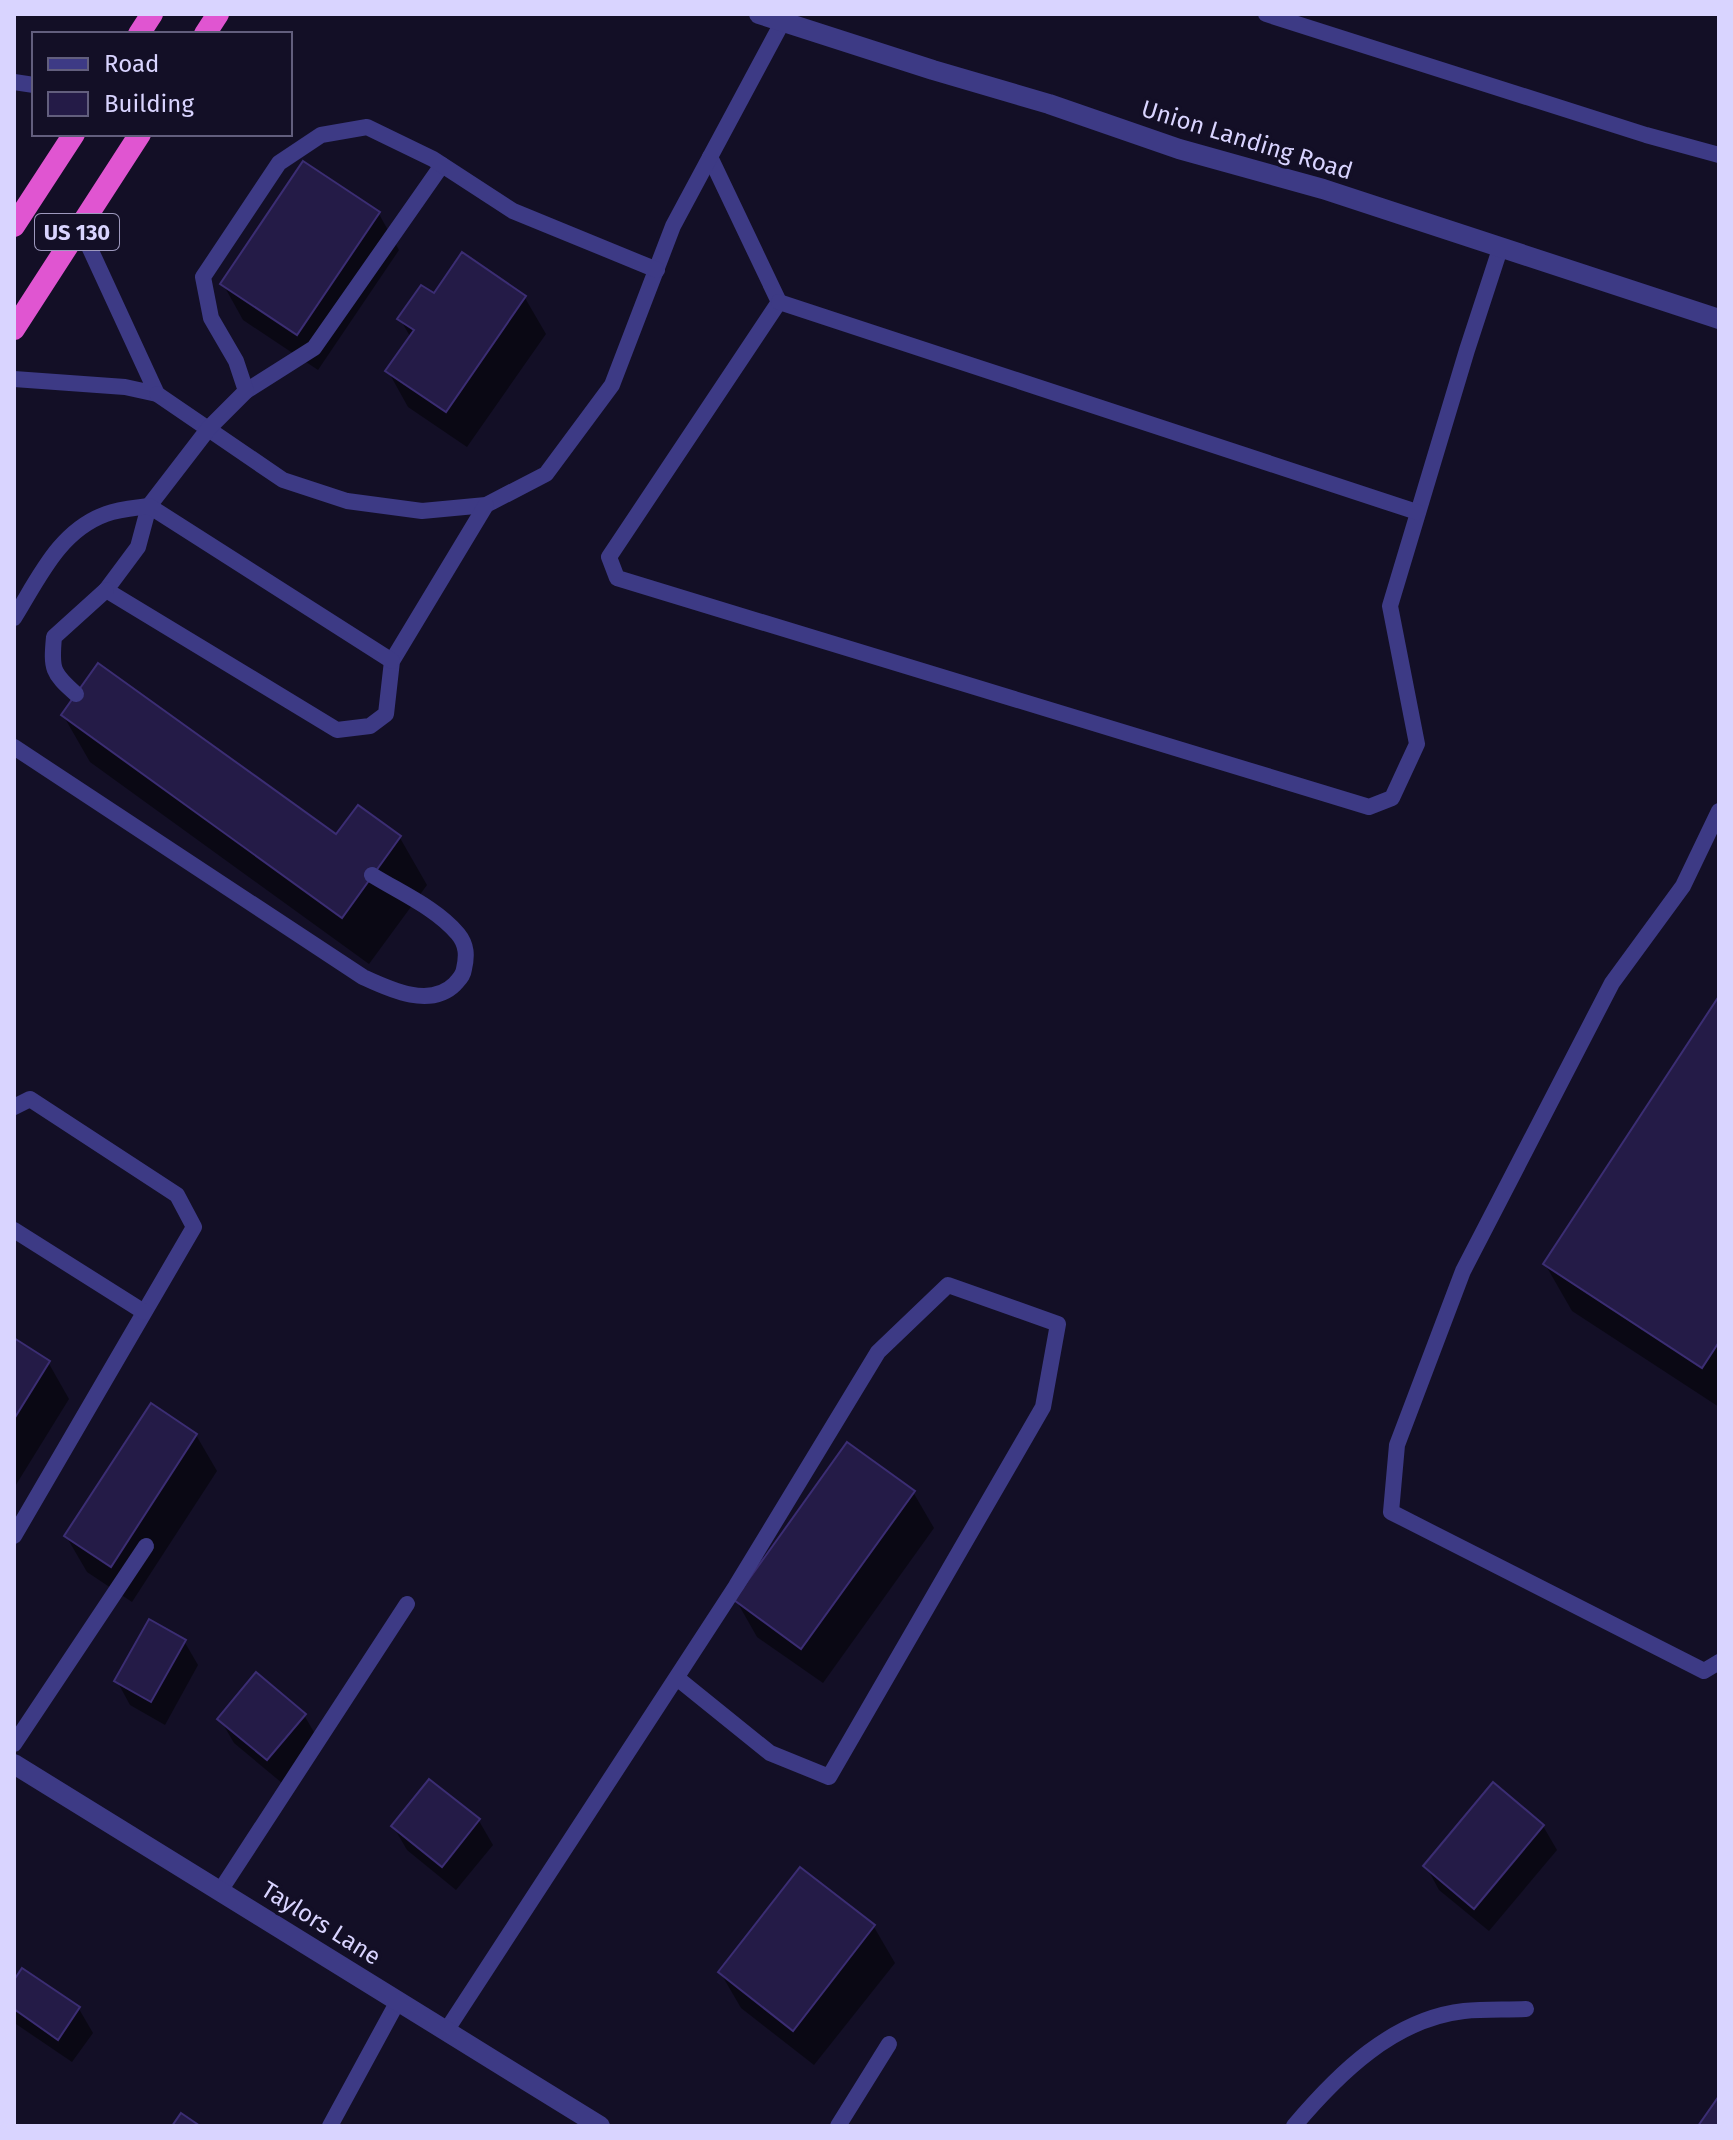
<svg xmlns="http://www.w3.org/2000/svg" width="1733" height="2140" font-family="'Fira Sans',sans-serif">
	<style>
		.shadow { fill: #0007 }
		.building { fill: #241b47; stroke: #3b2d73; stroke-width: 2 }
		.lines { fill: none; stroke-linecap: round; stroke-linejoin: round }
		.service { stroke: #3d3a85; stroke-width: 16 }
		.minor { stroke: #3d3a85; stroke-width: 20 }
		.tertiary { stroke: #3d3a85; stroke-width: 20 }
		.trunk { stroke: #e055d1; stroke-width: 22 }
		.labels { text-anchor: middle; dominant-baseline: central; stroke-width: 7; stroke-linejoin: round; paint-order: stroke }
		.shield { fill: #130f26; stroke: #9e99be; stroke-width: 2 }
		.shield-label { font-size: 22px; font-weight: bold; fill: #d9d4ff }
		.street-label { font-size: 24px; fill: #d9d4ff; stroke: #130f26 }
	</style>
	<rect width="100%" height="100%" fill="#130f26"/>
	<g class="shadow">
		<polygon points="379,214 399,250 318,370 243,320 223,284"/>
		<polygon points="434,296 525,298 546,334 467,447 408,407 388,371 411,338 400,319"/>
		<polygon points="63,715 337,837 400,838 427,885 369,964 90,762"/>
		<polygon points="1719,999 1719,1407 1572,1311 1545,1264"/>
		<polygon points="14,1341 48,1362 69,1399 14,1488"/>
		<polygon points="196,1435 217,1471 132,1602 87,1572 66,1536"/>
		<polygon points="913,1492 934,1528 823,1683 757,1637 736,1600"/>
		<polygon points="184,1641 198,1665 165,1725 130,1705 117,1681"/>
		<polygon points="304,1715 318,1739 282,1783 234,1743 220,1719"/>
		<polygon points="429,1781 479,1821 493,1845 456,1890 407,1850 393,1826"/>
		<polygon points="1543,1826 1557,1850 1489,1931 1439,1890 1426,1866"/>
		<polygon points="801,1870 874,1927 895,1963 814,2065 741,2008 720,1972"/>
		<polygon points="14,1983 79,2009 93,2033 72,2062 16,2024 14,2020"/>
	</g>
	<g class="building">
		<polygon points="303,161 380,212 297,335 220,284"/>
		<polygon points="462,252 526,296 446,412 385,371 414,330 397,319 421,285 434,293"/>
		<polygon points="98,663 336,834 358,805 401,836 342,918 61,715"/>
		<polygon points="1719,996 1719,1342 1702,1368 1543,1264"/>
		<polygon points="14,1338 50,1361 14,1419"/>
		<polygon points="151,1403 197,1434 111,1567 64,1536"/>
		<polygon points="847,1442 915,1491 801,1649 734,1600"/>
		<polygon points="149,1619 186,1640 151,1702 114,1681"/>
		<polygon points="256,1672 306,1714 267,1760 217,1719"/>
		<polygon points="429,1779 480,1819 442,1867 391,1826"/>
		<polygon points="1493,1782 1544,1825 1474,1909 1423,1866"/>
		<polygon points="800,1867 875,1925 793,2031 718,1972"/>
		<polygon points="22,1968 80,2007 58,2040 14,2009 14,1980"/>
		<polygon points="1719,2096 1719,2126 1698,2126"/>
		<polygon points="181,2113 200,2126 172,2126"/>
	</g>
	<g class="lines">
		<g class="service">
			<polyline points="1266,14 1646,135 1719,155"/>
			<polyline points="14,82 34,85"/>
			<polyline points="710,157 779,302 609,557 617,578 1369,807 1392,798 1417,744 1390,606 1467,350 1500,249"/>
			<polyline points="779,302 1417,512"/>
			<polyline points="14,379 125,387 157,394 80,227"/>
			<polyline points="246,391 314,348 442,165"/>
			<polyline points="157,394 283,480 347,501 422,511 486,505 546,474 612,385 673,226 783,21"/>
			<polyline points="486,505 392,661 386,714 370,726 337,730 106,590 138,547 149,506 209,428 246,391 236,361 211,318 203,277 279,163 321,135 367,127 433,159 513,211 657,270"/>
			<path d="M14,618c25,-40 45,-87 92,-104 13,-5 29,-6 43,-8l243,155"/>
			<path d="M76,694c-24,-21 -25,-25 -22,-57l52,-47"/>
			<path d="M14,747l349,230c26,12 67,32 92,7 5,-6 8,-8 9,-15 3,-13 3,-24 -6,-35 -22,-26 -57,-41 -86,-59"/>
			<polyline points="1719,811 1683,886 1612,983 1463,1271 1397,1445 1391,1512 1704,1671 1719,1662"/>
			<polyline points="14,1107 30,1099 177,1195 194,1227 14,1536"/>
			<polyline points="14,1230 144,1312"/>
			<polyline points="14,1744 146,1546"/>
			<polyline points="220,1891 407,1604"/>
			<polyline points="446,2031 736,1586 878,1352 948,1285 1058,1324 1043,1407 829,1777 770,1753 677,1678"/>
			<polyline points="330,2126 398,2001"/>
			<polyline points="838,2126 889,2044"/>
			<path d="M1294,2126c44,-52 99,-107 170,-115 21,-2 42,-1 62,-2"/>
		</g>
		<polyline class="minor" points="759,14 933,70 1049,104 1179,149 1323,189 1719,319"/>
		<polyline class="tertiary" points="14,1764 600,2126"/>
		<g class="trunk">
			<polyline points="139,34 152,14"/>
			<polyline points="205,34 218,14"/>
			<polyline points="14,226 74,134"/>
			<polyline points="14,329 140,134"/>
		</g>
	</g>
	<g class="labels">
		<rect class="shield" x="35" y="214" width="84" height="36" rx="6"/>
		<g class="shield-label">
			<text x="77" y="232">US 130</text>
		</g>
		<g class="street-label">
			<text transform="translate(1247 140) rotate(17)">Union Landing Road</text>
			<text transform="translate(321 1923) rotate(32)">Taylors Lane</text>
		</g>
	</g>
	<rect width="1733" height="2140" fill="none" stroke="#d9d4ff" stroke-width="32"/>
	<rect x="32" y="32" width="260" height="104" fill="#130f26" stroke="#625e7d" stroke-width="2"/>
	<rect x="48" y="58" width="40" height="12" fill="#3d3a85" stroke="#625e7d" stroke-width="2"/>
	<text x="104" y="72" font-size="24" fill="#d9d4ff">Road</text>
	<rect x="48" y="92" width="40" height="24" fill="#241b47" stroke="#625e7d" stroke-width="2"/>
	<text x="104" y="112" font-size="24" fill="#d9d4ff">Building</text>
</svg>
